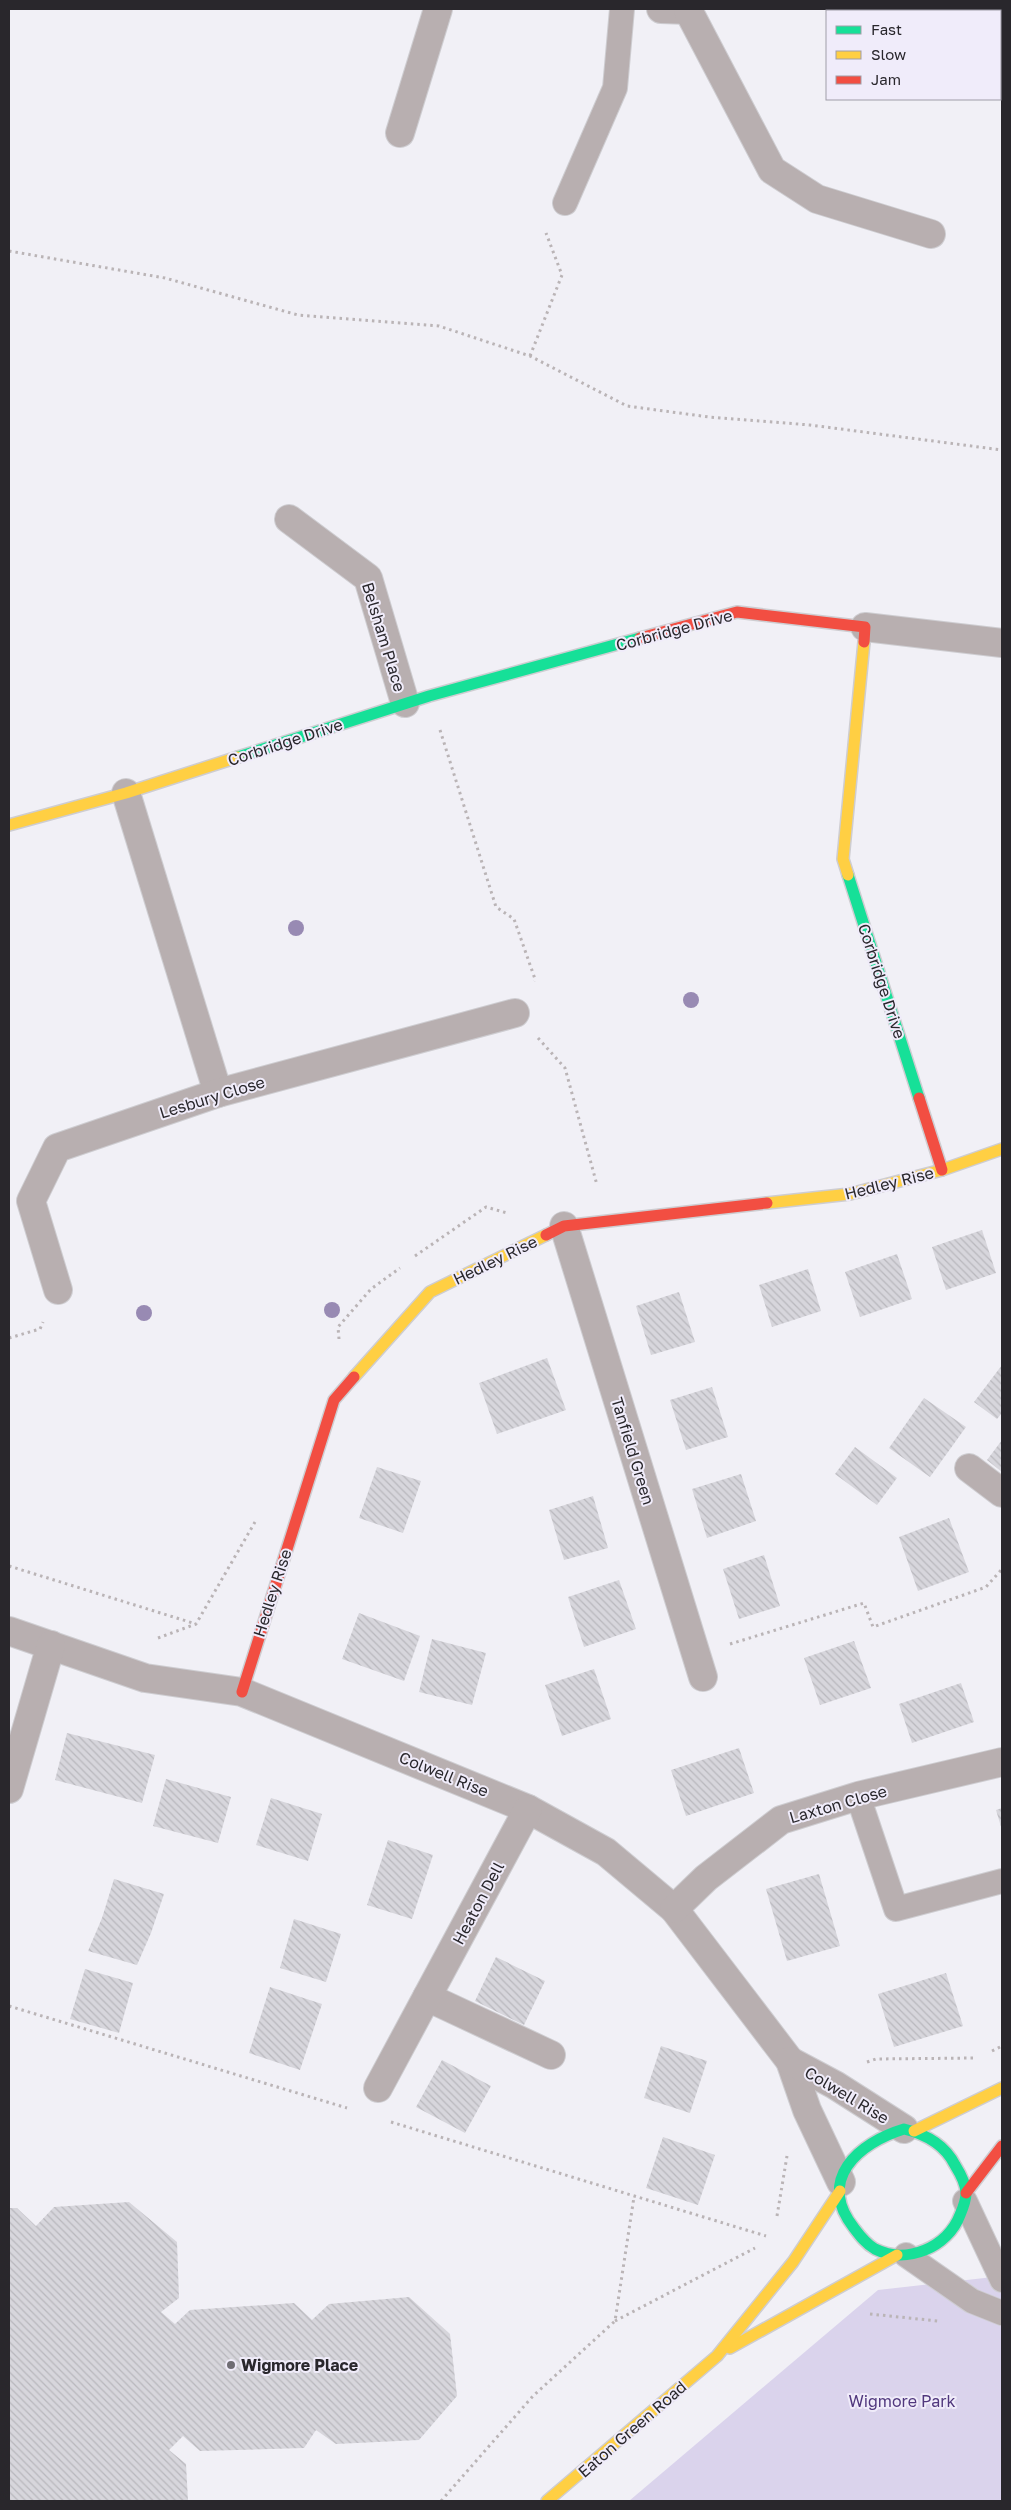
<svg xmlns="http://www.w3.org/2000/svg" width="1011" height="2510" font-family="'Golos Text',sans-serif">
	<style>
		.park { fill: #dad3ec }
		.building { fill: url(#building-back-hatch) }
		.lines { fill: none; stroke-linecap: round; stroke-linejoin: round }
		.lane-casing { stroke: #cecdd1; stroke-width: 26 }
		.street-casing { stroke: #cecdd1; stroke-width: 30 }
		.fast-casing { stroke: #cecdd1; stroke-width: 14 }
		.slow-casing { stroke: #cecdd1; stroke-width: 14 }
		.jam-casing { stroke: #cecdd1; stroke-width: 14 }
		.path { stroke: #bab4b6; stroke-width: 3; stroke-dasharray: 2.5 4; stroke-linecap: butt }
		.lane { stroke: #b8afb0; stroke-width: 24 }
		.street { stroke: #b8afb0; stroke-width: 28 }
		.fast { stroke: #16e098; stroke-width: 11 }
		.slow { stroke: #ffcf43; stroke-width: 11 }
		.jam { stroke: #f24e42; stroke-width: 11 }
		.tree { fill: #988ab3 }
		.poi-dot { fill: #6f6d73; stroke: #f0ecfa; stroke-width: 2 }
		.labels { text-anchor: middle; dominant-baseline: central; stroke-width: 4; stroke-linejoin: round; paint-order: stroke }
		.street-label { font-size: 16px; fill: #29272c; stroke: #f0ecfa }
		.poi-label { font-size: 16px; font-weight: bold; fill: #29272c; stroke: #f0ecfa; text-anchor: start }
		.park-label { font-size: 16px; fill: #50377d; stroke: #f0ecfa }
	</style>
	<defs>
		<pattern id="building-back-hatch" width="6" height="6" patternUnits="userSpaceOnUse" patternTransform="scale(1.25)"><rect width="6" height="6" fill="#d7d6dc"/><path d="M-1 5l2 2M0 0l6 6M5-1l2 2" fill="none" stroke="#b9b8bd"/></pattern>
	</defs>
	<rect width="100%" height="100%" fill="#f1f0f6"/>
	<polygon class="park" points="1002,2276 1002,2501 629,2501 878,2290"/>
	<g class="building">
		<polygon points="982,1230 996,1273 946,1290 932,1247"/>
		<polygon points="897,1254 912,1299 860,1317 845,1272"/>
		<polygon points="808,1269 821,1311 772,1327 759,1285"/>
		<polygon points="679,1292 695,1342 651,1355 636,1306"/>
		<polygon points="547,1358 566,1410 497,1434 479,1383"/>
		<polygon points="1002,1365 1002,1413 997,1419 974,1402"/>
		<polygon points="712,1387 728,1437 686,1450 670,1400"/>
		<polygon points="924,1398 966,1427 930,1477 889,1448"/>
		<polygon points="1002,1440 1002,1472 987,1460"/>
		<polygon points="855,1447 897,1478 877,1505 835,1474"/>
		<polygon points="377,1467 421,1481 403,1533 359,1518"/>
		<polygon points="741,1474 756,1521 707,1538 692,1489"/>
		<polygon points="593,1496 608,1548 564,1560 549,1510"/>
		<polygon points="949,1518 969,1572 918,1591 899,1537"/>
		<polygon points="764,1555 780,1606 739,1619 723,1569"/>
		<polygon points="619,1580 636,1629 584,1647 568,1597"/>
		<polygon points="359,1613 420,1636 404,1681 342,1659"/>
		<polygon points="432,1639 486,1653 472,1705 419,1692"/>
		<polygon points="854,1641 871,1688 820,1705 804,1658"/>
		<polygon points="594,1669 611,1719 562,1736 545,1685"/>
		<polygon points="961,1683 974,1722 912,1743 899,1704"/>
		<polygon points="67,1733 155,1755 142,1803 55,1780"/>
		<polygon points="739,1748 754,1793 686,1816 671,1770"/>
		<polygon points="166,1779 231,1797 218,1843 153,1826"/>
		<polygon points="271,1798 322,1814 308,1861 256,1845"/>
		<polygon points="1002,1808 1002,1830 996,1810"/>
		<polygon points="388,1840 433,1855 412,1919 367,1905"/>
		<polygon points="819,1874 840,1946 787,1961 766,1889"/>
		<polygon points="114,1879 164,1894 151,1933 137,1965 88,1951 102,1918"/>
		<polygon points="294,1919 341,1934 326,1982 280,1968"/>
		<polygon points="496,1957 545,1981 524,2025 475,2001"/>
		<polygon points="85,1969 133,1983 119,2033 70,2019"/>
		<polygon points="946,1973 963,2026 894,2047 878,1994"/>
		<polygon points="270,1987 322,2004 300,2070 249,2053"/>
		<polygon points="661,2046 707,2061 690,2113 644,2098"/>
		<polygon points="442,2060 491,2086 465,2133 416,2107"/>
		<polygon points="663,2137 715,2155 698,2205 646,2188"/>
		<polygon points="129,2202 177,2242 179,2298 161,2312 175,2324 190,2310 294,2303 312,2320 329,2304 409,2297 450,2334 457,2396 419,2440 336,2444 316,2430 304,2448 200,2451 183,2436 169,2450 186,2464 188,2501 9,2501 9,2208 17,2208 36,2226 54,2207"/>
	</g>
	<g class="lines">
		<defs>
			<g id="lane">
				<polyline points="565,203 615,88 622,9"/>
				<polyline points="858,1796 896,1909 1002,1881"/>
				<polyline points="965,2201 1002,2280"/>
				<polyline points="906,2255 972,2301 1002,2313"/>
			</g>
			<g id="street">
				<polyline points="661,9 688,10"/>
				<polyline points="688,10 772,170 817,199 931,234"/>
				<polyline points="400,133 438,9"/>
				<polyline points="289,519 368,578 405,703"/>
				<polyline points="865,627 1002,643"/>
				<polyline points="126,793 218,1093"/>
				<polyline points="564,1226 703,1677"/>
				<polyline points="58,1290 31,1201 57,1148 218,1093 515,1013"/>
				<polyline points="969,1468 1002,1493"/>
				<polyline points="9,1631 145,1678 242,1692 528,1809 606,1852 674,1909 790,2061 807,2110 841,2182"/>
				<polyline points="9,1789 51,1645"/>
				<polyline points="674,1909 706,1878 781,1820 858,1796 1002,1762"/>
				<polyline points="427,1997 551,2055"/>
				<polyline points="790,2061 835,2085 904,2129"/>
				<polyline points="378,2088 528,1809"/>
			</g>
			<g id="fast">
				<polyline points="238,757 429,696 640,638"/>
				<polyline points="848,875 919,1098"/>
				<path d="M904,2129c21,5 41,16 51,36 5,8 11,18 11,28 0,7 -3,15 -6,22 -12,32 -53,50 -85,34 -9,-5 -15,-13 -21,-21 -38,-48 4,-85 50,-99z"/>
			</g>
			<g id="slow">
				<polyline points="9,825 126,793 238,757"/>
				<polyline points="848,875 843,859 864,642"/>
				<polyline points="767,1203 850,1194 942,1170 1002,1149"/>
				<polyline points="354,1377 430,1292 546,1235"/>
				<polyline points="914,2131 1002,2088"/>
				<polyline points="730,2348 897,2255"/>
				<polyline points="547,2501 717,2356 793,2262 840,2191"/>
			</g>
			<g id="jam">
				<polyline points="640,638 737,612 865,627 864,642"/>
				<polyline points="919,1098 942,1170"/>
				<polyline points="546,1235 564,1226 767,1203"/>
				<polyline points="242,1692 334,1400 354,1377"/>
				<polyline points="966,2193 1002,2146"/>
			</g>
		</defs>
		<use href="#lane" class="lane-casing"/>
		<use href="#street" class="street-casing"/>
		<use href="#fast" class="fast-casing"/>
		<use href="#slow" class="slow-casing"/>
		<use href="#jam" class="jam-casing"/>
		<g class="path">
			<polyline points="9,251 165,278 298,315 439,326 530,356 627,406 709,417 810,425 1002,450"/>
			<polyline points="530,356 562,275 546,233"/>
			<polyline points="440,730 496,907 514,919 535,979 534,981"/>
			<polyline points="538,1038 565,1068 597,1185"/>
			<polyline points="415,1256 486,1207 507,1213"/>
			<polyline points="9,1338 40,1329 43,1322"/>
			<polyline points="339,1339 338,1327 371,1289 400,1268"/>
			<polyline points="9,1566 196,1624"/>
			<polyline points="158,1638 196,1624 255,1522"/>
			<polyline points="730,1644 864,1603 873,1627 986,1587 1002,1569"/>
			<polyline points="9,2006 347,2108"/>
			<polyline points="992,2051 1002,2046"/>
			<polyline points="867,2062 876,2059 976,2058"/>
			<polyline points="391,2122 766,2236"/>
			<polyline points="777,2216 787,2156"/>
			<polyline points="870,2314 938,2321"/>
			<polyline points="615,2321 755,2248"/>
			<polyline points="441,2501 533,2396 615,2321 634,2197"/>
		</g>
		<use href="#lane" class="lane"/>
		<use href="#street" class="street"/>
		<use href="#fast" class="fast"/>
		<use href="#slow" class="slow"/>
		<use href="#jam" class="jam"/>
	</g>
	<g class="tree">
		<circle cx="296" cy="928" r="8"/>
		<circle cx="691" cy="1000" r="8"/>
		<circle cx="332" cy="1310" r="8"/>
		<circle cx="144" cy="1313" r="8"/>
	</g>
	<circle class="poi-dot" cx="231" cy="2365" r="5"/>
	<g class="labels">
		<g class="street-label">
			<text transform="translate(674 630) rotate(-15)">Corbridge Drive</text>
			<text transform="translate(384 637) rotate(73)">Belsham Place</text>
			<text transform="translate(285 742) rotate(-18)">Corbridge Drive</text>
			<text transform="translate(882 981) rotate(72)">Corbridge Drive</text>
			<text transform="translate(212 1097) rotate(-17)">Lesbury Close</text>
			<text transform="translate(889 1183) rotate(-14)">Hedley Rise</text>
			<text transform="translate(495 1260) rotate(-26)">Hedley Rise</text>
			<text transform="translate(633 1451) rotate(73)">Tanfield Green</text>
			<text transform="translate(272 1593) rotate(-72)">Hedley Rise</text>
			<text transform="translate(444 1774) rotate(22)">Colwell Rise</text>
			<text transform="translate(838 1804) rotate(-16)">Laxton Close</text>
			<text transform="translate(478 1903) rotate(-62)">Heaton Dell</text>
			<text transform="translate(847 2095) rotate(31)">Colwell Rise</text>
			<text transform="translate(632 2429) rotate(-41)">Eaton Green Road</text>
		</g>
		<g class="poi-label">
			<text x="241" y="2365">Wigmore Place</text>
		</g>
		<g class="park-label">
			<text x="902" y="2401">Wigmore Park</text>
		</g>
	</g>
	<rect width="1011" height="2510" fill="none" stroke="#29272c" stroke-width="20"/>
	<rect x="826" y="10" width="175" height="90" fill="#f0ecfa" stroke="#a09da8"/>
	<rect x="836" y="26" width="25" height="8" fill="#16e098" stroke="#a09da8"/>
	<text x="871" y="35" font-size="15" fill="#29272c">Fast</text>
	<rect x="836" y="51" width="25" height="8" fill="#ffcf43" stroke="#a09da8"/>
	<text x="871" y="60" font-size="15" fill="#29272c">Slow</text>
	<rect x="836" y="76" width="25" height="8" fill="#f24e42" stroke="#a09da8"/>
	<text x="871" y="85" font-size="15" fill="#29272c">Jam</text>
</svg>
